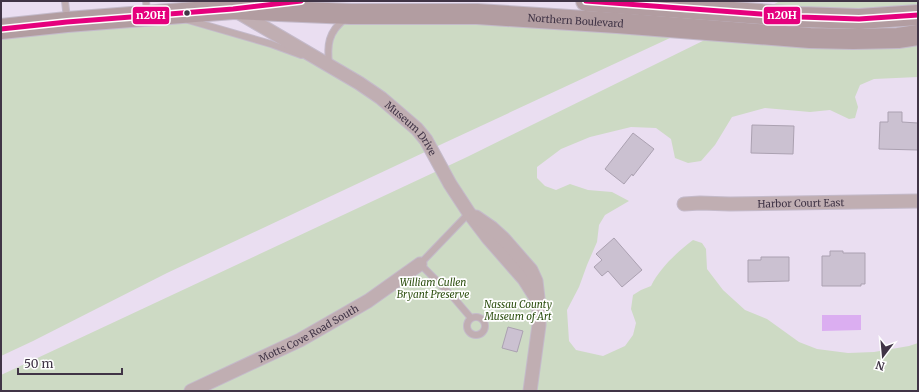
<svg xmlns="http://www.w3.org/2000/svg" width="919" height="392" font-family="Merriweather,serif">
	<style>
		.green { fill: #cddac4 }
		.water { fill: #dbaef1 }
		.building { fill: #cbc1d1; stroke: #aba1b1 }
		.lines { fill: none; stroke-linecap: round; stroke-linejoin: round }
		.lane-casing { stroke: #c4baca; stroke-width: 8 }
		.street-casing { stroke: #c4baca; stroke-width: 15 }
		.primary-casing { stroke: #c4baca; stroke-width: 22 }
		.lane { stroke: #c0aeb2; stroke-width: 6 }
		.street { stroke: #c0aeb2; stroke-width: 13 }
		.primary { stroke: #b29da1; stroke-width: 20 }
		.bus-1-casing { stroke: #fff; stroke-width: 8 }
		.bus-1 { stroke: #e5007d; stroke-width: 5 }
		.bus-dot { fill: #403446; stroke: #fff; stroke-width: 1.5 }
		.labels { text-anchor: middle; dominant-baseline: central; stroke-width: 3.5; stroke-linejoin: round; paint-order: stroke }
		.street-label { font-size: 10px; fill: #403446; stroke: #fff }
		.park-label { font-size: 10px; font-style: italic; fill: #2d4f10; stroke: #fff }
		.line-badge { stroke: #fff; stroke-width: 1.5 }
		.badge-label { font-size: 11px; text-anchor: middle; font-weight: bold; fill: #fff }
	</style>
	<rect width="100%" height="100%" fill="#eadef1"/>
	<g class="green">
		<polygon points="780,1 918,1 918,14 757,13"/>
		<polygon points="352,15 688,28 670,38 442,144 167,273 33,341 1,356 1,29 165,16 271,45 329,67 329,46 338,28"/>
		<path d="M723,31l195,5v41l-44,2 -14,6 -5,12 3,10 -3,11 -6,1 -19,-9 -20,2 -45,-4 -33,9 -17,28 -14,16 -13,2 -13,-5 -4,-19 -15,-11 -25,-1 -41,10 -29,12 -24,18v11l8,8 11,4 14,-6 18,6 24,2 17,9 -24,14 -6,10 -2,17 -10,23 -8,22 -12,23 2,31 7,9 27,6 22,-10 8,-11 3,-12 -5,-14 2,-14 8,-5 10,-4c9,-18 25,-33 42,-46l9,3 4,6 1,20 16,21 22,20 22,9 32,23 18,7 31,4 26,-1 35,-6 9,-3v48h-917v-16l466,-218z"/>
	</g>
	<polygon class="water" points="822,315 861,315 861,330 822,331"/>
	<g class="building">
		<polygon points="888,112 902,112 902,122 918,123 918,150 879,149 880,122 888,122"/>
		<polygon points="752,125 794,126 793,154 751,153"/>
		<polygon points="633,133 654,149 633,176 632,174 624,184 605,169"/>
		<polygon points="614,238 642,270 622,287 608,271 602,276 594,267 602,260 596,254"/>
		<polygon points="830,251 843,251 843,253 865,253 865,284 861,284 861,286 822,286 822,256 830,256"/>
		<polygon points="761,257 789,257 789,281 748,282 748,260 761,260"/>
		<polygon points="508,327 523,331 517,352 502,348"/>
	</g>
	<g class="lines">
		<defs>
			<g id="lane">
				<polyline points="65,1 67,19"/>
				<polyline points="146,1 147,12"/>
				<polyline points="188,20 271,44 301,55"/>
				<path d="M329,65c-2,-20 -1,-33 16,-46"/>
				<polyline points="469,213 420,264 453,297 471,318"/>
				<circle cx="476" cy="326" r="9"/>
			</g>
			<g id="street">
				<path id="s1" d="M236,11l123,72 22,15 36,31 9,11 24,44 19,29 19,25 36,41 14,22"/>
				<path id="s2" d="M684,204l16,-1 30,1 188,-3"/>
				<polyline points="476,217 492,228 503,238 531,270 536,281 539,307 539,325 530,391"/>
				<path id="s3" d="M191,391l109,-51 68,-39 52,-37"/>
			</g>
			<g id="primary">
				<polyline points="586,1 800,17 859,19 918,15"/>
				<path id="s4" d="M233,9l118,5h126l140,9 193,15 43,1 45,-1 20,-3"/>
				<polyline points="1,29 67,22 246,8"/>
			</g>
		</defs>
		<use href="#lane" class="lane-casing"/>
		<use href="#street" class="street-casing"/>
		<use href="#primary" class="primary-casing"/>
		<use href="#lane" class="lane"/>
		<use href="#street" class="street"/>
		<use href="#primary" class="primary"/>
		<defs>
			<g id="bus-1">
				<polyline points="586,1 800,17 859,19 918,15"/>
				<polyline points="1,29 67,22 233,9 301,1"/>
			</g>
		</defs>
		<use href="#bus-1" class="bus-1-casing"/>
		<use href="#bus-1" class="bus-1"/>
	</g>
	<circle class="bus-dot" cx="187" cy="13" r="3.5"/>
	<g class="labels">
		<g class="street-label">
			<text stroke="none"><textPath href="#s4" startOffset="343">Northern Boulevard</textPath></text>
			<text stroke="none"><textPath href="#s1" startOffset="212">Museum Drive</textPath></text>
			<text stroke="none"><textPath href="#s2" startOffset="117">Harbor Court East</textPath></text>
			<text stroke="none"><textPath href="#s3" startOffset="131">Motts Cove Road South</textPath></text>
		</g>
		<g class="park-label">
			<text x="433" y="282">William Cullen<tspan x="433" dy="12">Bryant Preserve</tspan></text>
			<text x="518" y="304">Nassau County<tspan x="518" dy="12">Museum of Art</tspan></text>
		</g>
	</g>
	<g class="line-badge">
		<rect x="132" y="6" width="38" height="19" rx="4" fill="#e5007d"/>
		<rect x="763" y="6" width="38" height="19" rx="4" fill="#e5007d"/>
	</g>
	<g class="badge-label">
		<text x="151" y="19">n20H</text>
		<text x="782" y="19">n20H</text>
	</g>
	<rect width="919" height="392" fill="none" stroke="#403446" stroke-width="4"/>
	<g transform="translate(883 356) rotate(196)" stroke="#ffffff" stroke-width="3" paint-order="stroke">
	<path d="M0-3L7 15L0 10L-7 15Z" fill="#403446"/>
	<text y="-6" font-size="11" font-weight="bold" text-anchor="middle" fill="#403446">N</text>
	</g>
	<path d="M18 368v6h104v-6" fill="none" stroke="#403446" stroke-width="2"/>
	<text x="24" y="368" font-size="12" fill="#403446" stroke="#ffffff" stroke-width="3" paint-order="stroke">50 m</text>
</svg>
